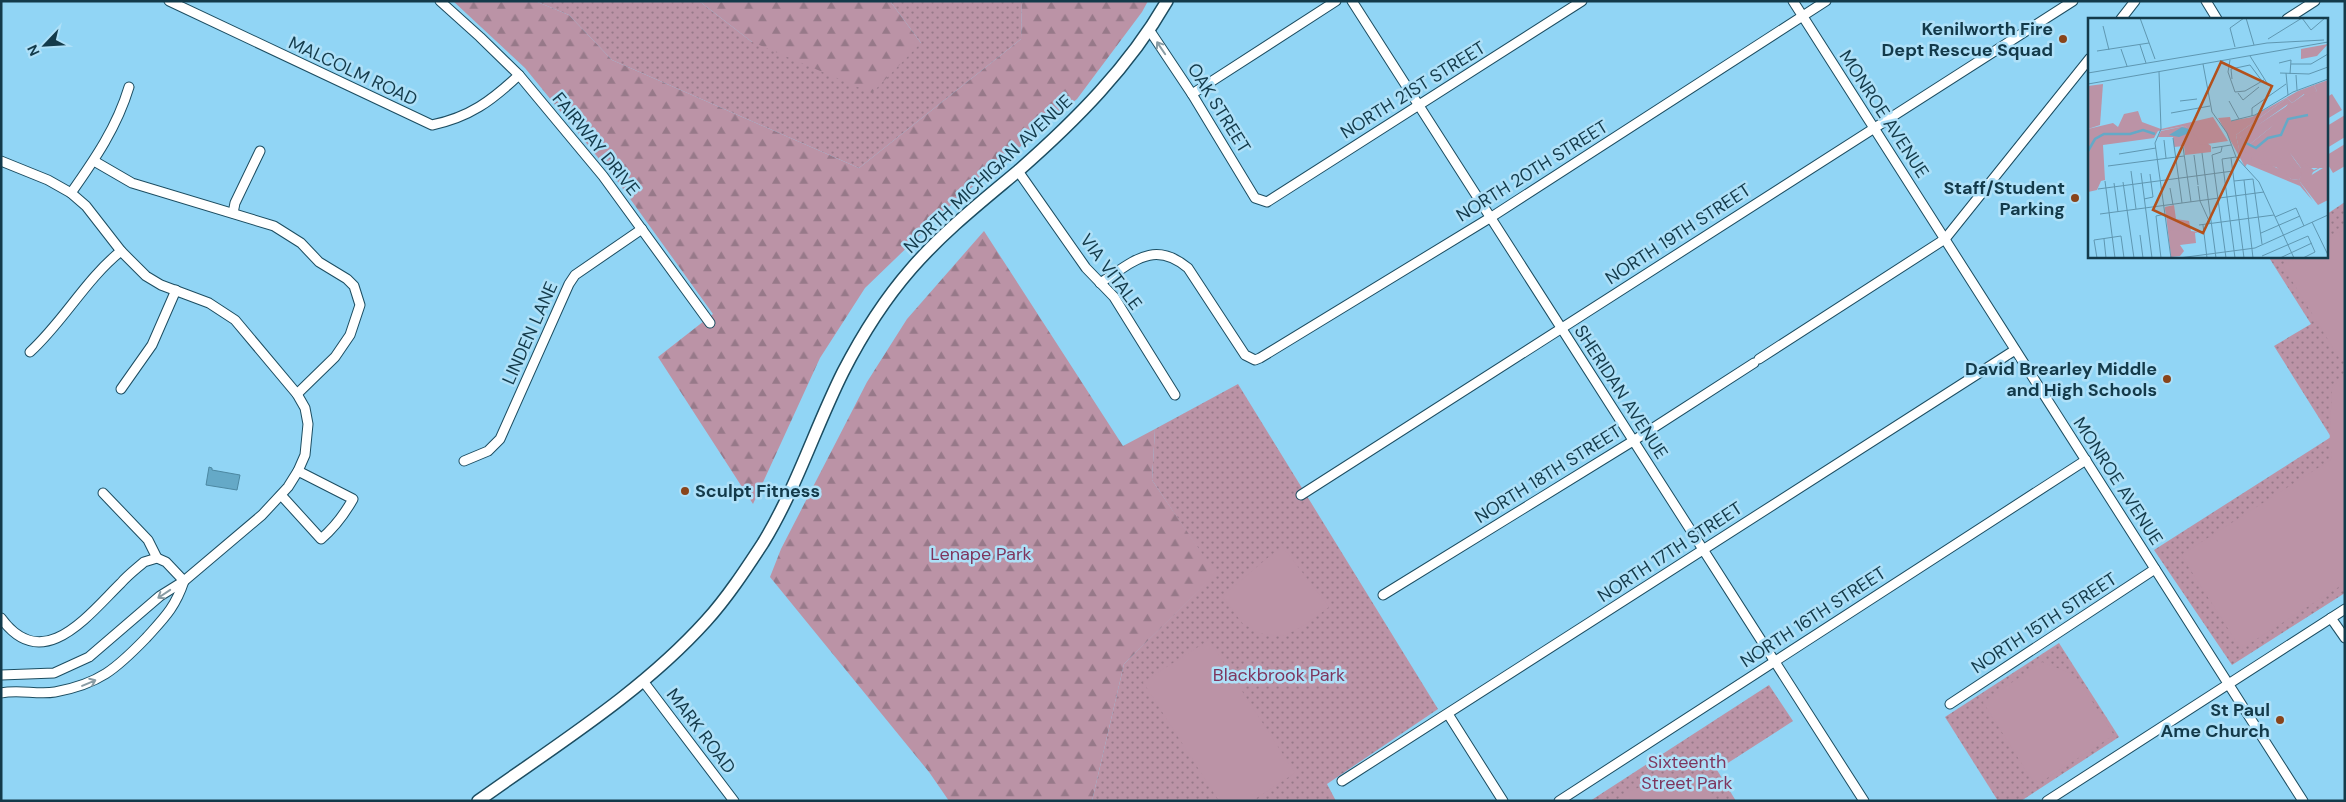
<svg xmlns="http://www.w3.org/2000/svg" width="2346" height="802" font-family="'DM Sans',sans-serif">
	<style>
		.green { fill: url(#green-dots) }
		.forest { fill: url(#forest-firs) }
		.pitch { fill: #bb93a6 }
		.water { fill: #65a9c7; stroke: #4c88a2 }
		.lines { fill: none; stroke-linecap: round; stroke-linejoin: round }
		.minor-casing { stroke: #1c4d61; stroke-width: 11 }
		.tertiary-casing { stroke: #1c4d61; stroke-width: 14 }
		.minor { stroke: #fff; stroke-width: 9 }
		.tertiary { stroke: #fff; stroke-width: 11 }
		.oneway { stroke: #899ca4 }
		.poi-dot { fill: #89441a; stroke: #aee0f8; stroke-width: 2 }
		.labels { text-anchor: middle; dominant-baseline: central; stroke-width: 5; stroke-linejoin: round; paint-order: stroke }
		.poi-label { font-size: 18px; font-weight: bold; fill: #133a4a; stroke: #aee0f8; text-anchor: end }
		.street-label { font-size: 18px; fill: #133a4a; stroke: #aee0f8 }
		.park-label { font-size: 18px; fill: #7e355d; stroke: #aee0f8 }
		.inset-river { fill: none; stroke: #65a9c7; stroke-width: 2.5 }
		.inset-road { fill: none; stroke: #5f97b1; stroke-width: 1 }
		.view { fill: #b3511c; fill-opacity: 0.15; stroke: #b3511c; stroke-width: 2.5 }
		.inset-edge { fill: none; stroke: #133a4a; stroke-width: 2.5 }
	</style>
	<defs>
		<pattern id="green-dots" width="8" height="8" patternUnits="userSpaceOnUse" patternTransform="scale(1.25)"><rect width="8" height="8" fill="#bb93a6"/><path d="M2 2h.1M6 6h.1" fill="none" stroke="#977989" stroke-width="1.8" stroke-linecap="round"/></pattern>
		<pattern id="forest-firs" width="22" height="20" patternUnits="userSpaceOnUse" patternTransform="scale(1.25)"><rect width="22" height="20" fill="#bb93a6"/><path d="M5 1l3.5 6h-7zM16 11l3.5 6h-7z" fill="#977989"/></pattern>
	</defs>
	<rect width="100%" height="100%" fill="#91d5f5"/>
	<g class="green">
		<polygon points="535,1 699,1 752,42 921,43 890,1 1022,1 1021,39 859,168 612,60 569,15"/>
		<polygon points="2345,202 2345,593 2232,665 2154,550 2331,437 2274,346 2311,324 2268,256 2327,256 2327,214"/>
		<polygon points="1238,384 1438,709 1327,784 1336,801 1092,801 1124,664 1215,574 1152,480 1155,429"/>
		<polygon points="2059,643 2119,737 2021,801 1998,801 1945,717"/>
		<polygon points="1769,685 1793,721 1717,770 1736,801 1590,801"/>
	</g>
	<g class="forest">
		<polygon points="453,1 535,1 569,15 612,60 859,168 1021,39 1022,1 1148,1 1142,12 1077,99 952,204 865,288 820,358 753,504 658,357 713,314 618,182 525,68"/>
		<polygon points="699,1 890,1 921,43 872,93 752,42"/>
		<polygon points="984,231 1123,446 1155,429 1152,480 1216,574 1124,664 1092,801 949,801 929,772 770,577 781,549 867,382 907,319"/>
	</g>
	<g class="pitch">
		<polygon points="2332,94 2342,110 2327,119 2327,97"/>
		<polygon points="2345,115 2345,137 2327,148 2327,126"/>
		<polygon points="2345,144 2345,166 2333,173 2327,163 2327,155"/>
		<polygon points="2345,229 2345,358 2341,361 2283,266 2299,256 2327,256 2327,239"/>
		<polygon points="2345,372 2345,583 2241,649 2181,555 2332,459 2329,452 2332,389"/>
		<polygon points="1282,546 1329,607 1305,625 1284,636 1263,634 1243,624 1222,596"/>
		<polygon points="1209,640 1295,773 1252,801 1219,801 1143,682"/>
		<polygon points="2042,662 2075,675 2114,735 2041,782 2032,780 1983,702"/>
		<polygon points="1661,779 1694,783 1720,801 1615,801 1628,792"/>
	</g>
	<polygon class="water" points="209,467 212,468 212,470 240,475 237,490 206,485"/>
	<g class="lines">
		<defs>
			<g id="minor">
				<path d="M169,1l263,124c38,-8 59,-24 87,-50"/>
				<polyline points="440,1 480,37 519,75 603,176 710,323"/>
				<polyline points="1352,1 1864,801"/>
				<polyline points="1793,1 2303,801"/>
				<polyline points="2206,1 2217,19"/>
				<polyline points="2121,19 2135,1"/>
				<polyline points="2287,19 2315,1"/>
				<polyline points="1150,31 1192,94 1255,198 1267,202 1582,1"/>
				<polyline points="1192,94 1336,1"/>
				<polyline points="1,161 48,180 71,193 86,206 121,251 146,276 161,285 209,303 235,320 297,394 305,408 308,424 305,455 298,471 288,487 262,515 184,581 160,596 89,657 54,673 1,675"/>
				<polyline points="94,161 132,183 274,226 301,243 319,262 347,279 354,286 360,305 350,335 335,357 297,394"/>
				<polyline points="1018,171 1086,268 1114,297 1175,395"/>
				<path d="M71,193c24,-34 46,-66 58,-106"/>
				<polyline points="233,213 235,203 260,151"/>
				<path d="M1100,283c32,-20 53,-44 88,-15l57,87 10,5 5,-2 233,-142 333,-215"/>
				<path d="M30,352c34,-31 55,-72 91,-101"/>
				<polyline points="1759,359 1945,239 2090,58"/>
				<polyline points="121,389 152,345 176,290"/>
				<polyline points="464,461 488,451 500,439 569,284 575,275 642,229"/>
				<polyline points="103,493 148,540 157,558"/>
				<path d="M281,495l40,44c14,-12 23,-24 32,-40l-55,-28"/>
				<polyline points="1301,495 2073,1"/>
				<polyline points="1383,595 1633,441 1754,363"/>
				<path d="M1,618c42,58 88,-4 120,-35 7,-8 15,-14 23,-21l13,-4 9,4 18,19"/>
				<polyline points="2331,618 2345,638"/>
				<polyline points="643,681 734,801"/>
				<path d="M1,693c18,-4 36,2 54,-1 44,-8 61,-23 91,-54 18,-20 29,-30 38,-57"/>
				<polyline points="1950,704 2155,569"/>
				<polyline points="1448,714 1503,801"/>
				<polyline points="1342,781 2015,350"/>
				<polyline points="1559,801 2086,460"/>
				<polyline points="2047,801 2345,609"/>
			</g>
			<path id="tertiary" d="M478,801c78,-56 163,-108 228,-180 21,-23 40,-52 57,-78 33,-54 52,-115 80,-171 19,-37 41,-72 68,-103 32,-37 70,-67 107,-98 57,-50 111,-104 149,-170"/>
		</defs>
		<use href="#minor" class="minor-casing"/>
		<use href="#tertiary" class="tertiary-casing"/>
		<use href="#minor" class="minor"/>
		<use href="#tertiary" class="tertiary"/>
	</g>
	<defs><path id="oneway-shaft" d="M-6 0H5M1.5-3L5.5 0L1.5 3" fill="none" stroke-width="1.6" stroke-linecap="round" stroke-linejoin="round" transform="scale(1.25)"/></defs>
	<g class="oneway">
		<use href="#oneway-shaft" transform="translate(1161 48) rotate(-124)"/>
		<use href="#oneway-shaft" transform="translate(164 594) rotate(146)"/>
		<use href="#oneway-shaft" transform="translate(89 683) rotate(-23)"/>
	</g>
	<g class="poi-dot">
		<circle cx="2063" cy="39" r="5"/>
		<circle cx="2075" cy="198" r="5"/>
		<circle cx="2167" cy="379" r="5"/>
		<circle cx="685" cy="491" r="5"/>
		<circle cx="2280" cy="720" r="5"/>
	</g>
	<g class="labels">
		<g class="poi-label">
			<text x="2053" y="29">Kenilworth Fire<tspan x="2053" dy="21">Dept Rescue Squad</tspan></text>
			<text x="2065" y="188">Staff/Student<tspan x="2065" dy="21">Parking</tspan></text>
			<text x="2157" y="369">David Brearley Middle<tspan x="2157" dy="21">and High Schools</tspan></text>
			<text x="695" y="491" text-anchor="start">Sculpt Fitness</text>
			<text x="2270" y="710">St Paul<tspan x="2270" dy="21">Ame Church</tspan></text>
		</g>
		<g class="street-label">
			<text transform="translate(353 71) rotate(25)">MALCOLM ROAD</text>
			<text transform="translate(1413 90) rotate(-32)">NORTH 21ST STREET</text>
			<text transform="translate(1219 108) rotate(58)">OAK STREET</text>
			<text transform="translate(1884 114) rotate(57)">MONROE AVENUE</text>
			<text transform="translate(596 144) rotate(51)">FAIRWAY DRIVE</text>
			<text transform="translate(1532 171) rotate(-32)">NORTH 20TH STREET</text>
			<text transform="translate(988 174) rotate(-43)">NORTH MICHIGAN AVENUE</text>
			<text transform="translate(1678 234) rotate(-33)">NORTH 19TH STREET</text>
			<text transform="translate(1111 272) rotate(53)">VIA VITALE</text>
			<text transform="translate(530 333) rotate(-66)">LINDEN LANE</text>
			<text transform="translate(1621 392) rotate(57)">SHERIDAN AVENUE</text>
			<text transform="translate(1548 474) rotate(-32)">NORTH 18TH STREET</text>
			<text transform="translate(2118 481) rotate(57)">MONROE AVENUE</text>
			<text transform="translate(1670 552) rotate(-33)">NORTH 17TH STREET</text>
			<text transform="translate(1813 617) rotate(-33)">NORTH 16TH STREET</text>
			<text transform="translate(2044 623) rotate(-33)">NORTH 15TH STREET</text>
			<text transform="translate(701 731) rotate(53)">MARK ROAD</text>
		</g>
		<g class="park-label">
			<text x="981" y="554">Lenape Park</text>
			<text x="1279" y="675">Blackbrook Park</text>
			<text x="1687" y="762">Sixteenth<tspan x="1687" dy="21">Street Park</tspan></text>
		</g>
	</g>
	<g transform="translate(2088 18)">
		<rect width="240" height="240" fill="#91d5f5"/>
		<path d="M240,62v120l-10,5 -18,-23 23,-14h-22l-11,-15 13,20 -4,7 -8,-1 -15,-12 -25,-2 -12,-16 -3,-14 51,-37 5,5 13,-9 12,-3 -3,-6zM200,86l-18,24 -21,17 -9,-7zM97,108l26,20v6l-26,3 -1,-9 -10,1 -1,-10h-15l3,-6zM86,187l2,14 13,2 2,10 8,1 -4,1 1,10 -16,2 4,6 -4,5 -9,1 -6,-50z" fill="#bb93a6" fill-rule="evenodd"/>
		<path d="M240,26l-11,12 -16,3v-10zM226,67l3,6 -11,6 -2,-3 -12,9 -5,-5 -51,37 3,14 13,6 -1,10 17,-1 16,7 7,8 8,1 3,-7 -13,-9v-11l12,15 3,-5 10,7 14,-7 -15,9 -5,11 -8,-1 13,19 -13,-15 -53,-22 -2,3 -27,-49 12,-1 1,4 21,-4 46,-26zM202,86v4l-20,20 -21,17 -7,-3 -2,-4 7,-6zM50,93l4,11 19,7 52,-12 15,24 -28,4 -3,-8 -12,-11 -27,5 -4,7 -51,7 2,35 -4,1 -4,9 -9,2v-63l25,-6 5,4 6,-13z" fill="#bb93a6"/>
		<path d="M15,66l-3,41 -12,4v-43z" fill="#bb93a6"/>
		<path d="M85,189l2,12 5,4 8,-2 1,7 -8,-2v4l-11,1 -5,-23z" fill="#bb93a6"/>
		<path d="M94,109l7,2v4l-10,4 -10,-2z" fill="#65a9c7"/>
		<path class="inset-river" d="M158,125l10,5 12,-10 13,-3 7,-16 20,-4M0,133l7,-12 9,-5h26l13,-4 12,4"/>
		<path class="inset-road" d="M52,0l15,41M158,0l8,27M214,0l9,12 14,-12M15,8l6,24M180,21l34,-21M52,27l6,18M147,29l-5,-19 14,-10M33,31l6,17M9,33l52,-8M162,38l17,27M142,42l-2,12 7,20 10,-1 19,-11M191,45l12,-3 -1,14M115,46l9,48 15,21 9,24 23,25 35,76M203,46h20l17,-10M71,54l2,57 -6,14 16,115M0,55l179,-30 57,-3M192,55l29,1 19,-7M198,55l2,22M208,57l1,15M144,61l-1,-10 19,-4 12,16M0,66l240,-42M150,75l5,7 16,-13M92,83l17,-2M141,83l10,18M83,95l39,-7M164,98v-8l34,-24M143,103l24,-6 38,-23 35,-13M85,120l9,65M76,122l2,18M95,129l8,55M134,129l-1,5 -9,3 14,103M124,130l19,-3M114,135l14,105M31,136l37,-6M106,137l4,30M143,140l13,100M20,148l76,-10M43,153l5,38M53,155l11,85M156,162l9,78M17,163l10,77M146,163l19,-2 9,65M35,164l11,76M26,165l4,29M110,168l2,15 10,22M82,170l3,17M10,171l135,-18M56,181l9,-2 -3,-23M12,196l164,-22M187,199l21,-9 8,18M224,204l16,33M111,207l75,-10M115,207l4,33M173,215l39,-17M52,217l3,23M16,221l2,19M174,238l46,-20 7,16 -12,6M9,240l-3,-18 27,-4 3,22M73,240l-5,-42 9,-2M91,240l76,-10 73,-33M147,240l-13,-99 14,-2M192,240l32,-15"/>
		<path class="view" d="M133,44l51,24 -69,147 -50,-23z"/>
		<rect width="240" height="240" class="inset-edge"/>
	</g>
	<rect width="2346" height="802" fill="none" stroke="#133a4a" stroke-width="5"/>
	<g transform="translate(45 45) rotate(245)" stroke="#aee0f8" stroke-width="4" paint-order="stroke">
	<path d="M0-4L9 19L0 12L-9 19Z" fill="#133a4a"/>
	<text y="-8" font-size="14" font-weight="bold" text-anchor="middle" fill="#133a4a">N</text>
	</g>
</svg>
